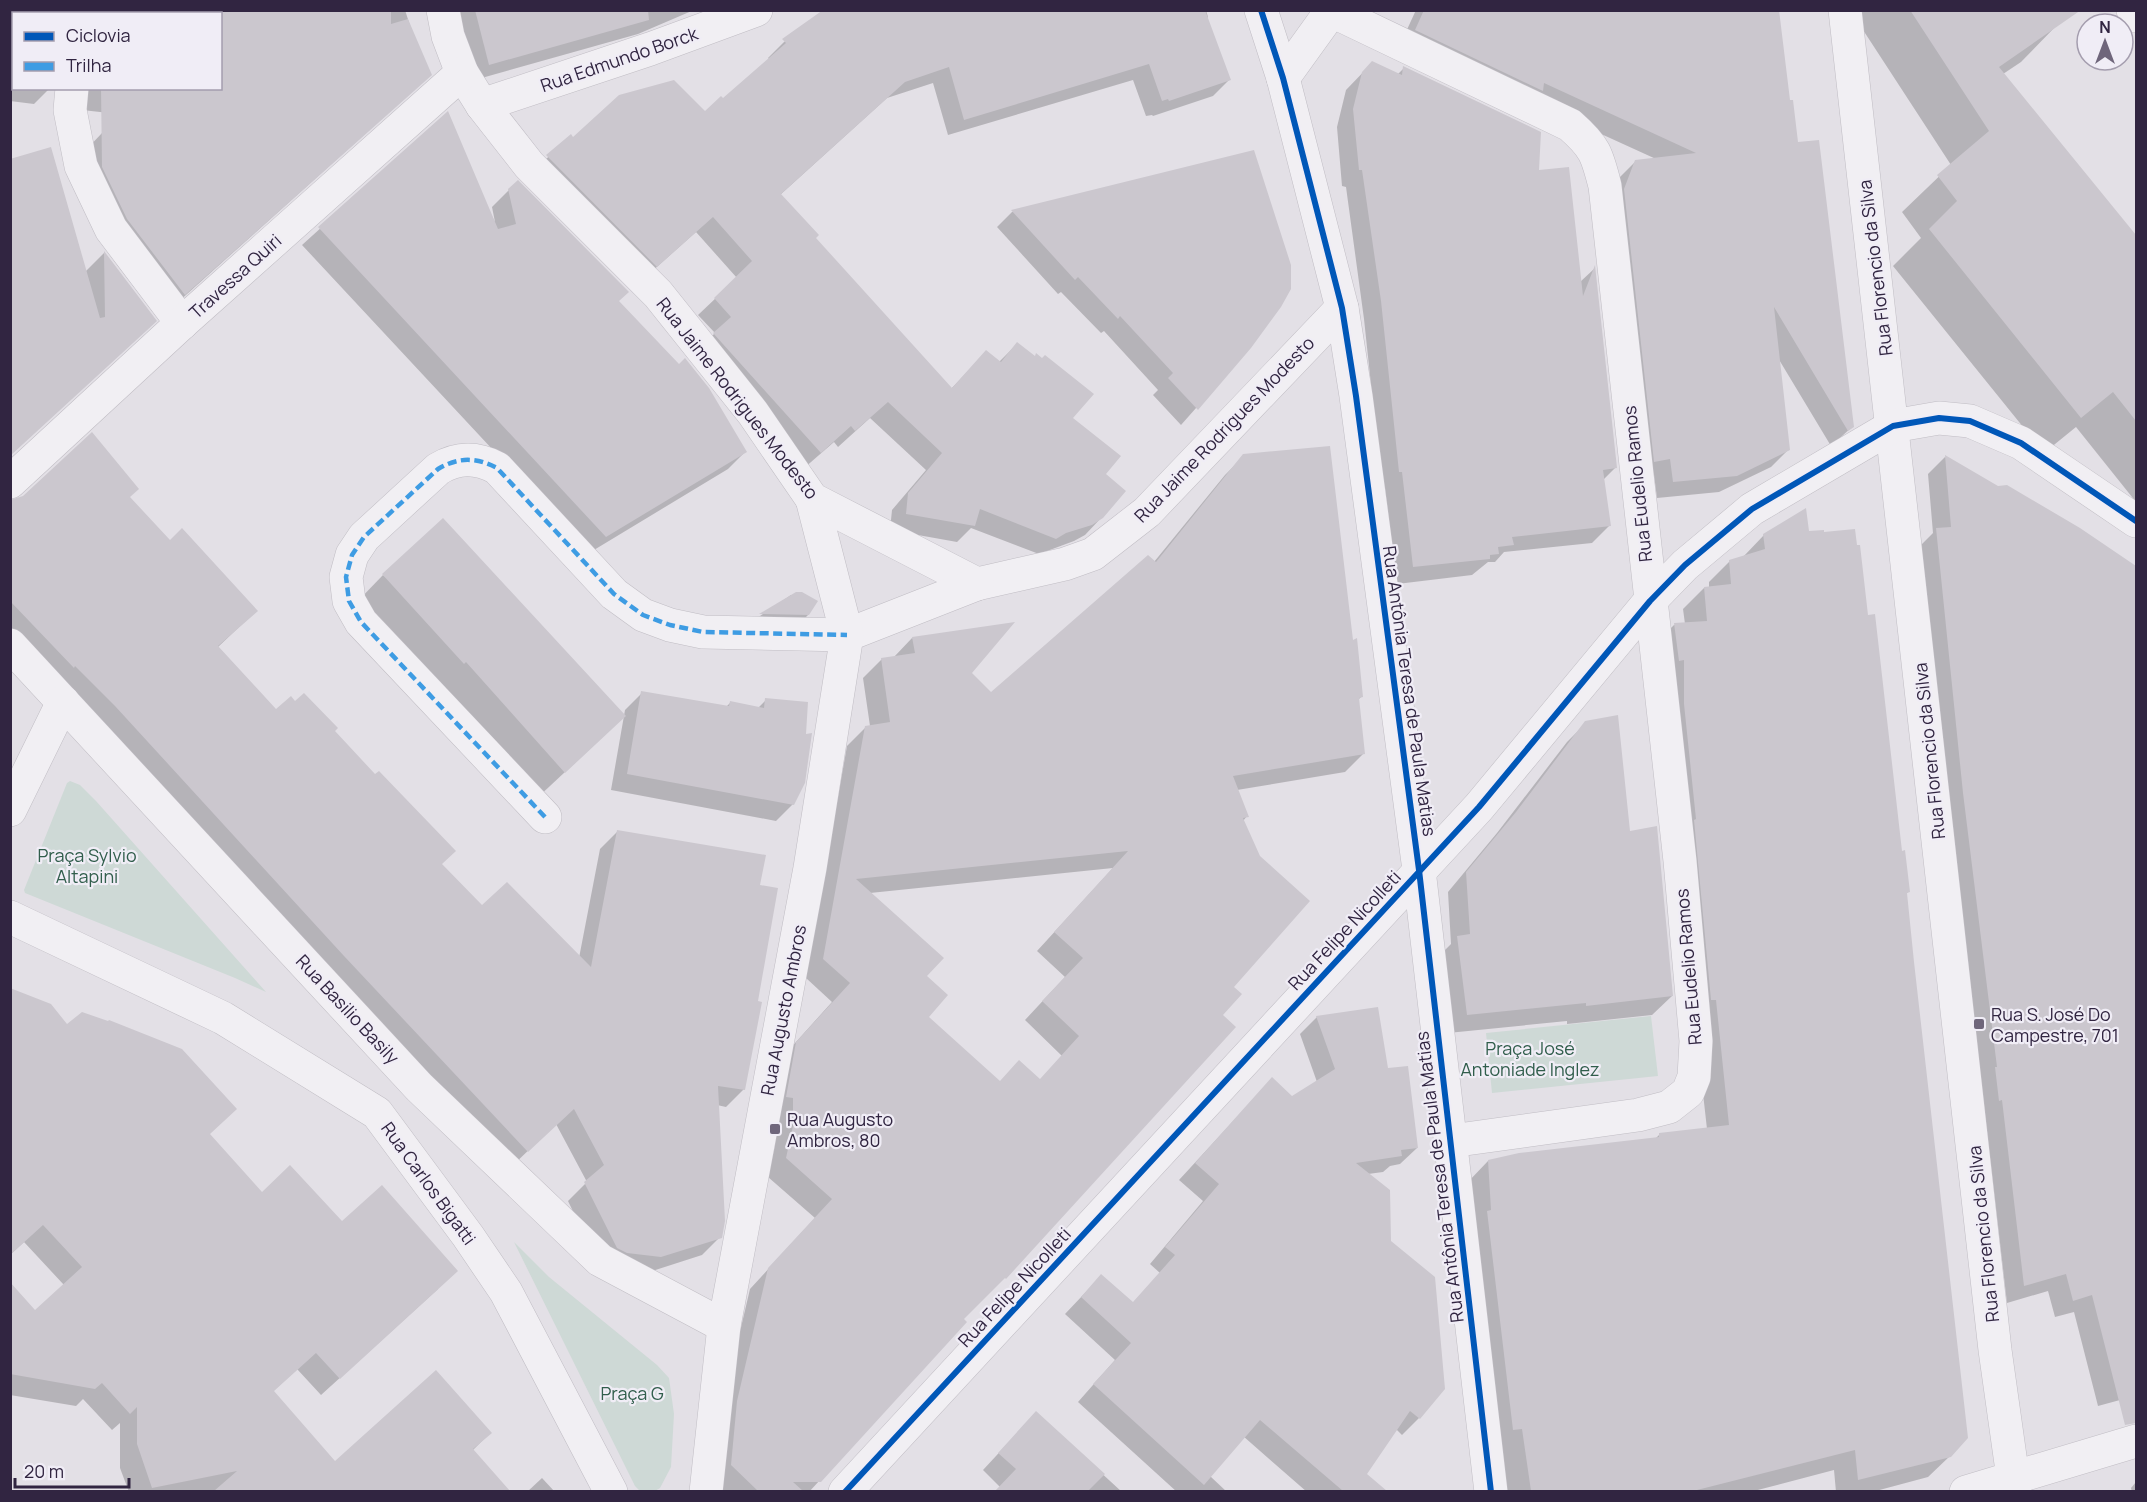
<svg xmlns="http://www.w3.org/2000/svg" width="2147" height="1502" font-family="Manrope,sans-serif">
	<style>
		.green { fill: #ced9d6 }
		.shadow { fill: #0003; fill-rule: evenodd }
		.building { fill: #cbc7ce; fill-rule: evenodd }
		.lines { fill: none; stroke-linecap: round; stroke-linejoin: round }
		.minor-casing { stroke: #c0bdc4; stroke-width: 34 }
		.minor { stroke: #f1eff3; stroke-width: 33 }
		.quiet { stroke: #3e9ce3; stroke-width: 4.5; stroke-dasharray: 9 4.5; stroke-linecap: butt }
		.cycleway-casing { stroke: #f0edf6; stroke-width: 10 }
		.cycleway { stroke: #0057b8; stroke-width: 6 }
		.poi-dot { fill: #6f667b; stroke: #f0edf6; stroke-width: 2 }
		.labels { text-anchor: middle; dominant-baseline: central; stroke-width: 4.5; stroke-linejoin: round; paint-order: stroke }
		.street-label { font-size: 18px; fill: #312541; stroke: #f0edf6 }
		.park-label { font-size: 18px; fill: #315e4c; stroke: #f0edf6 }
		.poi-label { font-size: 18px; fill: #312541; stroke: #f0edf6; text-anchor: start }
	</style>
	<rect width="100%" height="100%" fill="#e3e0e6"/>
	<g class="green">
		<polygon points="70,781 80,785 96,801 266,992 235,978 25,893 24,890 67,783"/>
		<polygon points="1651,1016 1658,1076 1492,1093 1486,1033"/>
		<polygon points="514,1242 549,1277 657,1365 669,1378 674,1414 671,1467 660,1488 655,1491 640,1491 635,1486"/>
	</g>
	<g class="shadow">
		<polygon points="10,10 52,10 52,14 14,14 14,88 50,88 34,104 10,101"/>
		<polygon points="132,10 405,10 427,78 167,312 85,151 102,133 154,118 73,109 62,88 220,88 220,14 133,14"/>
		<polygon points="449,10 694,10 638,34 471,81"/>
		<polygon points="826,10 1206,10 1208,17 1207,19 1229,80 1213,96 1153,116 1152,115 1146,116 1133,80 948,135 933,83 887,98 780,195 814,238 951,389 986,352 999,362 1017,344 1071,418 1104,474 1102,517 1085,535 1074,541 1039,554 971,528 957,542 890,530 892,510 926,470 870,418 838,447 834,442 803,469 698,350 715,333 698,315 737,278 696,232 640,282 531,173 571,136 573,139 705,113 723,101 769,59 768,58 784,42"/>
		<polygon points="1416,10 1659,10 1789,102 1852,427 1831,446 1778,358 1788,450 1771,467 1719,492 1657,498 1654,475 1638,478 1619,178 1636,161 1656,159 1531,102 1399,47"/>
		<polygon points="1850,10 2048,10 2057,25 2021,62 2003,74 2136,238 2136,502 2076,427 2044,453 1893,266 1921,238 1902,212 1951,165"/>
		<polygon points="1372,63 1398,74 1404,68 1538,172 1580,282 1594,269 1616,467 1603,480 1609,526 1592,543 1504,552 1495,562 1488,562 1472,575 1397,584 1385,488 1382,488 1364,319 1346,187 1342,186 1337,127 1346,90"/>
		<polygon points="440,120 495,222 492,207 509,190 617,301 745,452 728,469 589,553 302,245"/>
		<polygon points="1253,152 1250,347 1181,425 1153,395 1158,390 1104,331 1101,333 1061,292 1058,294 997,227 1012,212"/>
		<polygon points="104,253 155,321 10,455 85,272"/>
		<path d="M1244,456l107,186 11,54 -4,4 5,54 -18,18 -108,18 10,26 -4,5 -11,166 -271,332 4,3 -156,170h-90v-71l31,-132 65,-71 -47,-41 7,-32 3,-83 54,-60 -26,-24 41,-232 19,-19 4,-1 -7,-48 19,-19 12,-2 18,-19 58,36 21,20 163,-132 71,-87zM1113,868l-76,83 28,26 -40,43 37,36 -23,25 -40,1 -72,-65 -2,-40 -55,-84z"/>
		<polygon points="1945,457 1997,487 2079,529 2136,568 2136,1415 2125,1418 2120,1400 2098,1406 2074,1312 2055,1317 2048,1291 2007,1303 1919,547 1933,533 1928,474"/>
		<polygon points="128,498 170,542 256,611 218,647 276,711 333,731 440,865 482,907 579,958 600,849 618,831 758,886 757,1002 744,1089 726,1107 717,1105 720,1237 702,1255 643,1274 599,1265 568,1201 587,1182 556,1124 510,1168 10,638 10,502"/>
		<polygon points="1808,533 1901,852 1908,892 1905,895 1950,1456 1928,1477 1872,1492 1836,1492 1834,1470 1750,1492 1507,1492 1467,1183 1488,1161 1655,1139 1660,1134 1707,1129 1653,646 1674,625 1685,624 1683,609 1704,588 1709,588 1709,582 1730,561 1743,557 1764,535"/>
		<polygon points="383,575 595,744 535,800 355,604"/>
		<polygon points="791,595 808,615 799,624 752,623 760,616"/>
		<polygon points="642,693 726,707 730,703 758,708 766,700 793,804 776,821 611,790 625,710"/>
		<polygon points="1586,723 1628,833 1672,996 1652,1015 1567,1024 1567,1021 1448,1033 1439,956 1451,944 1448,892 1497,833 1567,742"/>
		<polygon points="10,990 67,1026 208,1135 262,1194 342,1224 438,1289 321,1395 297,1369 272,1392 335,1463 490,1433 472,1451 508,1492 129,1492 120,1468 120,1423 112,1430 83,1399 76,1406 10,1395 10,1285 35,1312 64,1285 24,1242 10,1255"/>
		<polygon points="1317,1017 1386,1069 1417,1148 1400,1164 1390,1166 1383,1172 1368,1174 1389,1241 1419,1418 1402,1435 1396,1429 1365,1474 1385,1492 1307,1492 1243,1436 1210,1476 1227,1492 1177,1492 1078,1402 1115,1360 1065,1314 1101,1276 1132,1304 1160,1273 1150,1264 1203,1201 1179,1180 1272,1079 1292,1098 1317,1082 1300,1034"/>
		<polygon points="1036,1413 1122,1492 996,1492 1000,1487 983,1470"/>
		<polygon points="542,1478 555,1492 527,1492"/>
		<polygon points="2136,1482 2136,1492 2132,1492 2131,1488"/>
	</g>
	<g class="building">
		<polygon points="220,10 391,10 391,24 408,19 432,75 185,295 127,219 102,167 101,88 220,88"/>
		<polygon points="475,10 648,10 649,20 489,65"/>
		<polygon points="823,10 1205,10 1231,80 1169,101 1168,99 1162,101 1149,64 964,120 949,67 905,82 781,194 819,235 816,238 952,388 986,350 1001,362 1017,342 1035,356 1036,353 1042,358 1045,355 1094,394 1073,418 1121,456 1106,474 1126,491 1103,518 1092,525 1066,533 1056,539 980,509 975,526 906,514 908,493 942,453 888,402 855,431 851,426 821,453 713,333 731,317 714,298 752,261 713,217 657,267 546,155 571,134 573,137 619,95 674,80 705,111 721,96 723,98 786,43 782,39"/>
		<polygon points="1424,10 1779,10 1790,100 1793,100 1798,142 1819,140 1854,427 1848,431 1774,307 1790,450 1737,476 1673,482 1670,459 1654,462 1624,189 1635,160 1696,153 1544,83 1543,91 1415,30"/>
		<polygon points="1910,10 2081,10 1999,67 2136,235 2136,421 2113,392 2081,418 1929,229 1957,201 1937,175 1989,131"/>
		<polygon points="1372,61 1402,75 1403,66 1541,132 1539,170 1569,167 1583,296 1595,265 1617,468 1603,470 1611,526 1512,537 1514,545 1498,547 1499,554 1490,555 1490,559 1413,567 1402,472 1399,472 1381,301 1362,170 1359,170 1353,109 1362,72"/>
		<polygon points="448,111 498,229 516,224 508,189 518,180 629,292 619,301 679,364 685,358 709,388 747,452 606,537 318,227"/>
		<polygon points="51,147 100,318 105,317 104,251 157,321 10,456 10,159"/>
		<polygon points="1254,150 1291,265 1291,289 1281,307 1251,348 1198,410 1168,378 1173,373 1120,316 1118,319 1078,277 1075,280 1011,210"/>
		<polygon points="92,432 139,489 130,497 170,540 182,528 258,611 218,646 276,709 291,696 295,701 304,693 338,728 335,731 375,774 379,771 456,851 442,864 482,905 507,882 591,967 617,830 766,855 760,885 778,888 758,1001 762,1002 745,1090 718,1086 725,1221 722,1238 661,1257 627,1253 617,1248 584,1182 604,1165 574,1109 528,1152 344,956 115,706 75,666 74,668 10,601 10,500 23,496"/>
		<path d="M1330,446l23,194 4,-2 6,59 -4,1 6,56 -132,22 16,41 -6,1 17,38 50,45 -76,86 8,7 -19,21 13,12 -230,252 -1,-1 -41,41 3,3 -146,160h-28l10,9h-45l-27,-26 6,-64 31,-133 64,-69 -46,-41 7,-32v-28l-7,-1 10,-55 54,-59 -27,-24 42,-233 25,-4 -9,-64 34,-5 -3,-16 103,-15 -43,51 19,19 157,-137 8,7 87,-108zM1128,851l-74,81 29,26 -41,43 37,35 -39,43 -21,-19 -19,21 -71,-64 19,-22 -21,-19 17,-18 -88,-79z"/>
		<polygon points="1945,455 1998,486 2007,485 2080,528 2136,566 2136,1423 2125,1425 2092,1295 2073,1301 2066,1274 2024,1286 2002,1100 1999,1101 1995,1067 1997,1067 1963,793 1936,528 1951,527"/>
		<polygon points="1806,508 1809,531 1824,530 1824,532 1855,529 1857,545 1860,545 1868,615 1875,614 1902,851 1905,850 1910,892 1907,893 1914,962 1968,1438 1951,1457 1858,1480 1855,1450 1693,1491 1531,1491 1522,1429 1513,1430 1487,1211 1491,1210 1488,1160 1519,1153 1659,1137 1659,1133 1729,1125 1716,1000 1711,1000 1694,820 1696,819 1684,704 1684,660 1679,661 1674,623 1707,621 1704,587 1731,584 1729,560 1765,549 1763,534"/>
		<polygon points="443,518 626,716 565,773 466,662 464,664 382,574"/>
		<polygon points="796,592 802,592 818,601 809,615 759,614"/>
		<polygon points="641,691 729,706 730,701 764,708 765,698 808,702 806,734 812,733 805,783 794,805 627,774"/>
		<polygon points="1618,715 1630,831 1657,826 1673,996 1586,1006 1586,1003 1467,1015 1457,936 1470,934 1466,872 1516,812 1585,721"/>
		<polygon points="10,988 51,1004 67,1024 82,1012 108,1021 109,1020 182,1049 237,1109 210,1134 262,1192 290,1165 342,1221 382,1185 458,1271 340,1379 316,1353 274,1391 335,1461 436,1370 492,1433 473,1449 510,1491 214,1491 237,1471 152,1488 137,1444 137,1407 130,1414 102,1383 95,1389 10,1374 10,1282 35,1310 82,1267 43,1225 10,1255"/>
		<polygon points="1378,1007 1388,1068 1408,1066 1418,1148 1401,1150 1402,1156 1356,1163 1390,1190 1391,1241 1435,1277 1445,1389 1420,1419 1410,1411 1367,1474 1387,1491 1343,1491 1260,1420 1204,1485 1093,1384 1131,1343 1081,1297 1101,1274 1133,1302 1175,1255 1165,1247 1219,1184 1195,1163 1272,1077 1292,1096 1335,1069 1316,1016"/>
		<polygon points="1036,1411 1105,1474 1088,1491 995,1491 1016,1469 998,1453"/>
	</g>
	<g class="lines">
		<defs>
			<g id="minor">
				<polyline points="443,10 448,36 462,73 482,105 529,165 658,294 753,413 812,499 977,584 1065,564 1093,554 1147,512 1342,308"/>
				<polyline points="1261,10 1283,78 1342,308 1356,396 1419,870 1491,1492"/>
				<polyline points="1845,10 1995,1350 2015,1492"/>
				<polyline points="2133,10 2136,16"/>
				<path d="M1332,11l238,114c25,22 27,29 35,61l75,675 16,180 -2,36 -6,15 -19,15 -31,8 -187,26"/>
				<polyline points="79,14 79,10"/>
				<polyline points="1283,78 1332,10"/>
				<polyline points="72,88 70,110 81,166 111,229 182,323"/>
				<polyline points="482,105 650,49 756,10"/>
				<polyline points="10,482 182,323 462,73"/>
				<polyline points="10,645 419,1087 600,1260 724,1326"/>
				<polyline points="10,810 63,702"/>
				<path d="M545,817l-184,-195 -12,-21 -3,-24 6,-22 12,-18 74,-68c20,-12 38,-12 59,-1l117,126 29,21 27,10 33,7 144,3 130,-51"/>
				<polyline points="10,917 223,1018 377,1113 468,1236 506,1292 611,1492"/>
				<polyline points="706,1492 724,1326 810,868 847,635 812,499"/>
				<polyline points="845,1492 1479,807 1650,601 1685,565 1752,509 1893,426 1939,418 1970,421 2021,443 2136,521"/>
				<polyline points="1966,1492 2136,1441"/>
			</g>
		</defs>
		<use href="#minor" class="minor-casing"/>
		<use href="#minor" class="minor"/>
		<path class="quiet" d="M545,817l-184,-195 -12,-21 -3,-24 6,-22 12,-18 74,-68c20,-12 38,-12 59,-1l117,126 29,21 27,10 33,7 144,3"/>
		<defs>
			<g id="cycleway">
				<polyline points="1261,10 1283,78 1342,308 1356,396 1419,870 1491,1492"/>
				<polyline points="845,1492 1479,807 1650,601 1685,565 1752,509 1893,426 1939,418 1970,421 2021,443 2136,521"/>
			</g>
		</defs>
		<use href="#cycleway" class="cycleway-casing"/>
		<use href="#cycleway" class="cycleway"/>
	</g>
	<g class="poi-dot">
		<rect x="1973" y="1018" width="12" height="12" rx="3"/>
		<rect x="769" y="1123" width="12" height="12" rx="3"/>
	</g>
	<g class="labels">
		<g class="street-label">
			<text transform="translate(619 59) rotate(-19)">Rua Edmundo Borck</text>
			<text transform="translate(1875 268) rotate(-97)">Rua Florencio da Silva</text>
			<text transform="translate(235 276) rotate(-42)">Travessa Quiri</text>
			<text transform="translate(738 398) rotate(52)">Rua Jaime Rodrigues Modesto</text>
			<text transform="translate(1224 429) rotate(-46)">Rua Jaime Rodrigues Modesto</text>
			<text transform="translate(1637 484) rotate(-96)">Rua Eudelio Ramos</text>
			<text transform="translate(1410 691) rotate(82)">Rua Antônia Teresa de Paula Matias</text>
			<text transform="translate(1929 751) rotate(-96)">Rua Florencio da Silva</text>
			<text transform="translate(1344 930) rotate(-47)">Rua Felipe Nicolleti</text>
			<text transform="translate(1688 967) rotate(-95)">Rua Eudelio Ramos</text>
			<text transform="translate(348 1009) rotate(47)">Rua Basilio Basily</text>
			<text transform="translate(783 1010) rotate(-79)">Rua Augusto Ambros</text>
			<text transform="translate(1439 1177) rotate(-97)">Rua Antônia Teresa de Paula Matias</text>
			<text transform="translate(429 1183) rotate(54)">Rua Carlos Bigatti</text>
			<text transform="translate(1983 1234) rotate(-96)">Rua Florencio da Silva</text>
			<text transform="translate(1014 1287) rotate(-47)">Rua Felipe Nicolleti</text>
		</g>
		<g class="park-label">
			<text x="87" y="855">Praça Sylvio<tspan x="87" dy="21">Altapini</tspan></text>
			<text x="1530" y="1048">Praça José<tspan x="1530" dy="21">Antoniade Inglez</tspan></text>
			<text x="632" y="1393">Praça G</text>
		</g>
		<g class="poi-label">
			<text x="1991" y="1014">Rua S. José Do<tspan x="1991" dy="21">Campestre, 701</tspan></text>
			<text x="787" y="1119">Rua Augusto<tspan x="787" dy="21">Ambros, 80</tspan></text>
		</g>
	</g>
	<rect width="2147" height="1502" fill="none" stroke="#312541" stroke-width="24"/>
	<rect x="12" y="12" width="210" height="78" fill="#f0edf6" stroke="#a49dae" stroke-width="1.5"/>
	<rect x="24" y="32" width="30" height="9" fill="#0057b8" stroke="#a49dae" stroke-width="1.5"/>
	<text x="66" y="42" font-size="18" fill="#312541">Ciclovia</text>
	<rect x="24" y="62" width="30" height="9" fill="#3e9ce3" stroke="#a49dae" stroke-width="1.5"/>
	<text x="66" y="72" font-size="18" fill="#312541">Trilha</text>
	<g transform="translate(2105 42)"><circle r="28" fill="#f0edf6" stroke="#a49dae" stroke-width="1.5"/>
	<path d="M0-4.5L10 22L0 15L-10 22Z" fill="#6f667b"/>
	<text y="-9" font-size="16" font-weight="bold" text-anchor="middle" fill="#312541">N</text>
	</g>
	<path d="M15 1478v9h114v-9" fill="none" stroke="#312541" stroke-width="3"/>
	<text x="24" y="1478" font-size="18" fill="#312541" stroke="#f0edf6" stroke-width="4.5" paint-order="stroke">20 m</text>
</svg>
